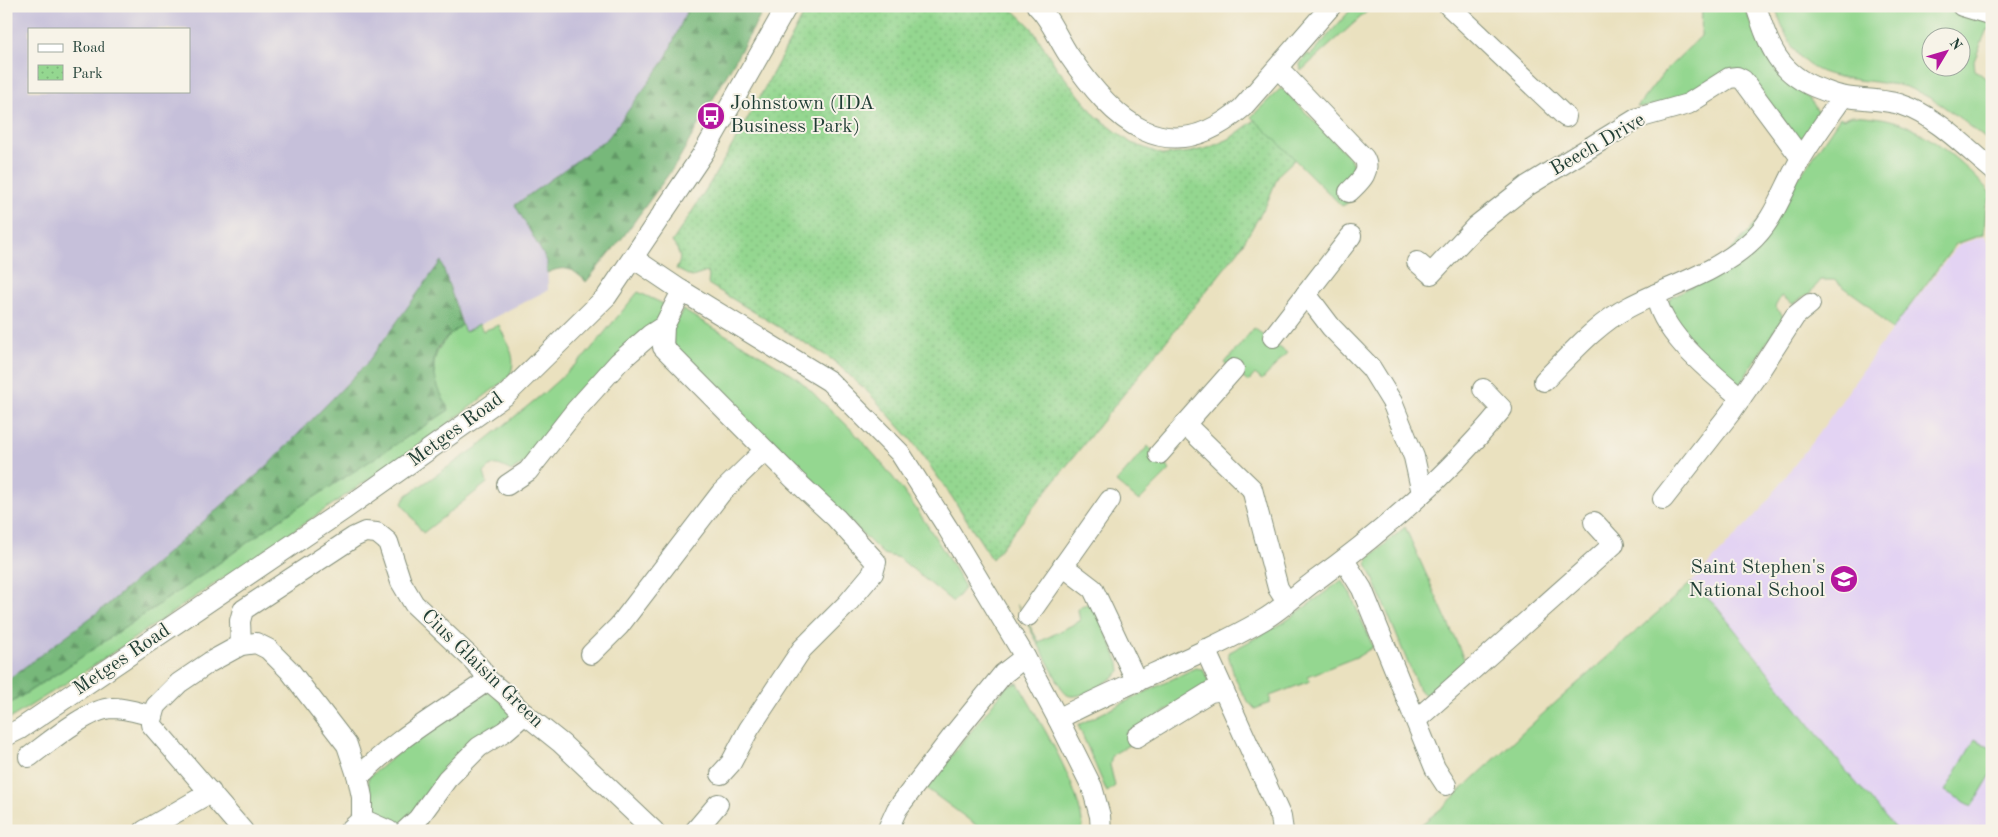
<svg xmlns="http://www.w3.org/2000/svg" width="1998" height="837" font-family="'Old Standard TT',serif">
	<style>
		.built { fill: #e3d3f3 }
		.industrial { fill: #c6c0da; fill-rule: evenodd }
		.green { fill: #94d790; stroke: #5a8a62; fill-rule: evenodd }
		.forest { fill: url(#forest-firs); stroke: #4b7a57 }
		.park { fill: url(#park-dots); stroke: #5a8a62 }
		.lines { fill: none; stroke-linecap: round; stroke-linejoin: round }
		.minor-casing { stroke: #848f7a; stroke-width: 22 }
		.minor { stroke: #fff; stroke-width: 20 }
		.labels { text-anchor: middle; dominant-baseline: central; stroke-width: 4; stroke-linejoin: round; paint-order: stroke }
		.poi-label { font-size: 20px; fill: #1f3d34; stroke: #f7f3e8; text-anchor: start }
		.street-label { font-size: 20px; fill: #1f3d34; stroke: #f7f3e8 }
	</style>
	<defs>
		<pattern id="forest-firs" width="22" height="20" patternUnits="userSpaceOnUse" patternTransform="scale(1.25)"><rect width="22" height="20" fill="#77b87a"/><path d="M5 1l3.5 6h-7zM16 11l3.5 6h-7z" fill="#619765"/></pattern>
		<pattern id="park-dots" width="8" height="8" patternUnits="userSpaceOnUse" patternTransform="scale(1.25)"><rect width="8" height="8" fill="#94d790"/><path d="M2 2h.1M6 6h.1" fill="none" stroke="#7fb97d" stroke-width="1.8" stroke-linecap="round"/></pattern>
	</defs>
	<rect width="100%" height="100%" fill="#f7f3e8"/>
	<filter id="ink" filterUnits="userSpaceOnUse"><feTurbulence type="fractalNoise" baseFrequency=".02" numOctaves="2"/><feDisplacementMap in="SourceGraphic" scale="10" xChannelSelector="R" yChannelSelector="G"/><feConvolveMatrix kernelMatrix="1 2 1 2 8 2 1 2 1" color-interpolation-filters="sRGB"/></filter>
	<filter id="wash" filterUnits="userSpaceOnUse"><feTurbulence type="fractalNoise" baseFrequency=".0096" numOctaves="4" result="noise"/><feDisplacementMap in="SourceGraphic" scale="20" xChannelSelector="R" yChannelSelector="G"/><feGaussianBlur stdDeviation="1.12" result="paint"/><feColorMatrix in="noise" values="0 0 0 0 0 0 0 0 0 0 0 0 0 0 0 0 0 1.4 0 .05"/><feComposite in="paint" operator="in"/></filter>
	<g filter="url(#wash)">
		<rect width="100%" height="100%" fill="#eae1bf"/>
		<polygon class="built" points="1985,236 1992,246 1992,831 1898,831 1851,777 1716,606 1691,583 1761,509 1824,426 1879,347 1958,245"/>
		<path class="industrial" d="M6,6h683l-24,54 -57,78 -93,67 32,56 1,29 -83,42 -24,-70 -74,101 -102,105 -159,138 -100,75zM29,29h160v62h-160z"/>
		<g class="green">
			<polygon points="1354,6 1373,6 1301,71 1300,64 1308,53 1310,56"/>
			<path d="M1702,6h42c10,25 21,47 37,68 12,16 34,22 38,43l-12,19 -7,2 -6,-3 -42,-56 -106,28h-9l27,-35 37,-36z"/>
			<path d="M1775,6h164l53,16v9l-5,-2 -13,32 1,9 17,13v61c-26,-21 -52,-44 -83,-56 -11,-4 -23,-4 -34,-6 -64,-7 -79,-13 -100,-76zM1930,38h30v30h-30z"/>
			<polygon points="1280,89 1284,90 1350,158 1354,168 1338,186 1353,200 1342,206 1251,117"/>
			<path d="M1852,115c13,1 29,2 42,6 32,9 77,48 98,74l-6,10 -2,29 -28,10 -64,86 -26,-27 -32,-23h-13l-12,14 -16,10 -12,-8 -6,11 6,6 2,4 -44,69 -62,-58 -9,-27 5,-5 31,-16 98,-107 38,-56 3,2z"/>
			<path d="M638,292l32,15 -139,151 -19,13c-14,-6 -17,-11 -28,2l3,10 -64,50 -21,-30 5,-8 69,-47 69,-56 41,-37z"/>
			<path d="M683,310c36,22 75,42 111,66 10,7 19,17 28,26 60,52 104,117 143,185l-12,15 -54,-44 -16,-4 -209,-207 -2,-19z"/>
			<path d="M479,324l4,7 16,-6c8,19 21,34 9,53l-64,49 -111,77 -249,168 -78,49v-15l55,-35 144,-98 74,-53 169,-110c-4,-9 -10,-19 -13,-29 -6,-26 8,-42 27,-56l3,7z"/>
			<polygon points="1254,328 1287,353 1262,380 1255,374 1248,382 1225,363"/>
			<polygon points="1148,446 1170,470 1139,501 1116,482"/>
			<polygon points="1405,527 1465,661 1426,695 1419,690 1367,563 1368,559"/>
			<path d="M1342,580l8,13 23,54 -14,9 -51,20 2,5 -40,15v7l-15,6c-15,-14 -23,-37 -27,-56l55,-30z"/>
			<polygon points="1691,583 1716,606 1851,777 1898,831 1413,831 1442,808 1545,712"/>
			<path d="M1017,604l22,38 41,-21 -2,-11 3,-4 7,-2 8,4 23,55 1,8c-7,8 -37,27 -49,25 -4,0 -7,-4 -9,-7z"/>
			<polygon points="1195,668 1203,669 1209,682 1149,722 1126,732 1129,745 1112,755 1110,765 1115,786 1107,792 1078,725"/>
			<path d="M1018,683c22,40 63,102 65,148h-99l-58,-43 81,-102z"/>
			<path d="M489,691l24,22 -110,111 -7,2c-25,-13 -25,-22 -28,-48l43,-36z"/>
			<polygon points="1975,739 1992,749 1992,773 1972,806 1945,791"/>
		</g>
		<g class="forest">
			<path d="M689,6h77l-90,158 -53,73 -37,45c-13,-14 -22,-17 -39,-9v-12l-32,-56 93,-67 57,-78z"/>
			<path d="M441,261l21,64c-8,6 -20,15 -25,25 -9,19 3,43 12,60l-170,110 -74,53 -144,98 -55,35v-25l100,-75 159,-138 102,-105z"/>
		</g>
		<path class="park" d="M808,6h201l22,21 26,41 39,48 35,27 33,12 27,-3 17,-4 21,-9 26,-19 40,39 -16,15 -13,31 -27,45 -247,309 -40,-62 -39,-55 -42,-47 -38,-35 -125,-76 1,-8 -2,-4 -15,5 -16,-8c7,-11 3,-18 -4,-27 51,-75 94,-155 136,-236z"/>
	</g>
	<g filter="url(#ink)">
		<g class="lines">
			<defs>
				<g id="minor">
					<path d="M1037,6c13,12 21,33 31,48 45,66 98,119 174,54l89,-102"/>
					<polyline points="1449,6 1566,117"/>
					<path d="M1756,6c13,40 22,68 64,83 8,3 17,7 26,8 17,3 40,2 56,8 34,11 63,42 90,64"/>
					<polyline points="1962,6 1992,15"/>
					<path d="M1278,68l86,90c8,14 -5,24 -15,34"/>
					<polyline points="633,258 679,289 829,381 900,453 947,527 1025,657 1058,719 1092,787 1100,816 1101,831"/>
					<polyline points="1417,262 1431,274 1476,226 1527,186 1638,118 1688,104 1729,78 1737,77 1743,80 1801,158"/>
					<polyline points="682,291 664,326 663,347 795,480 836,518 876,562 873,573 847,604 802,649 749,729 731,763 721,774"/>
					<polyline points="1306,294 1331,327 1371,368 1392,402 1414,457 1422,493"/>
					<path d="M1656,294c4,39 56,79 85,104"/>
					<polyline points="1273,337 1351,236"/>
					<path d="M1544,381c26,-26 52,-57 85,-74 40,-21 86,-33 120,-64 25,-21 35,-56 51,-83 13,-22 28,-42 43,-63"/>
					<polyline points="1185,424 1252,489 1278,588 1287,602"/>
					<polyline points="1159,454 1234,369"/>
					<polyline points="507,485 528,471 576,410 619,362 650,335 664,326"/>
					<polyline points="1663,499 1731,412 1759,372 1795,316 1810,304"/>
					<polyline points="1344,560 1362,589 1435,768 1446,785"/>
					<polyline points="1063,566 1093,589 1137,682"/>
					<polyline points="1028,616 1110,500"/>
					<polyline points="241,645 240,621 243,610 354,537 365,532 377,533 388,542 401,582 414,604 470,657 481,669 488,680 506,695 521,711 561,743 654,831"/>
					<polyline points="1205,649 1281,817 1283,831"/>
					<polyline points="591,654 619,626 721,493 765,450"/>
					<path d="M1058,719c67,-36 140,-61 205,-99 17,-10 33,-25 49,-37 70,-50 135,-107 190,-174l-19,-20"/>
					<polyline points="1416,720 1614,544 1594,522"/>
					<polyline points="6,736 20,729 345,509 506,395 607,296 704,152 787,6"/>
					<polyline points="1137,737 1210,692 1223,690"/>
					<path d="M29,757c19,-14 59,-48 83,-49 14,0 28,5 41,8"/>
					<polyline points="362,819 389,831"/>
					<polyline points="144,831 211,792"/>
					<polyline points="243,831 151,724 156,706 179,683 210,662 241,645 256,643 268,649 290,671 347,745 358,778"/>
					<path d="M349,831l13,-12v-22l-4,-19c37,-40 86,-66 130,-98"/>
					<polyline points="405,831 418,819 447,779 479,747 505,731 525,714"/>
					<polyline points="695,831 718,804"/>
					<polyline points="887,831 897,809 955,733 1003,674 1025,657"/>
				</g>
			</defs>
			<use href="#minor" class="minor-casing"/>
			<use href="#minor" class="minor"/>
		</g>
	</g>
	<defs>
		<symbol id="bus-disc" viewBox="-11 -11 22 22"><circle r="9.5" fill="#b5179e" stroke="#f7f3e8"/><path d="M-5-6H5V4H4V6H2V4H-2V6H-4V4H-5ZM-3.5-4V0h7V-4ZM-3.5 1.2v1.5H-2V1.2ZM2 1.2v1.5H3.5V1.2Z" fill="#fff"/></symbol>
		<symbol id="school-disc" viewBox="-11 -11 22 22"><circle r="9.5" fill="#b5179e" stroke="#f7f3e8"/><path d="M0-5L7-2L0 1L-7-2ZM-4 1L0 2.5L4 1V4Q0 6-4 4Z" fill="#fff"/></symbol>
	</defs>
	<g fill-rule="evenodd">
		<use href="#bus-disc" x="695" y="100" width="32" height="32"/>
		<use href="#school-disc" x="1828" y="563" width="32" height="32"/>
	</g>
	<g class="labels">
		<g class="poi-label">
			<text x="730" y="104">Johnstown (IDA<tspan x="730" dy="23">Business Park)</tspan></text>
			<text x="1825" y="568" text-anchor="end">Saint Stephen's<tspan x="1825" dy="23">National School</tspan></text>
		</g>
		<g class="street-label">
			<text transform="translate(1598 145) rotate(-30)">Beech Drive</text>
			<text transform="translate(456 430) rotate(-36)">Metges Road</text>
			<text transform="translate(122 660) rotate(-34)">Metges Road</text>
			<text transform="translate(482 669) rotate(44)">Cius Glaisin Green</text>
		</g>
	</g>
	<rect width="1998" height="837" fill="none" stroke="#f7f3e8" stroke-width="25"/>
	<rect x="28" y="28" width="162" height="65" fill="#f7f3e8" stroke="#a1aaa0"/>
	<rect x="38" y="44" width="25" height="8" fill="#ffffff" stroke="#a1aaa0"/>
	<text x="72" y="52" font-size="15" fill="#1f3d34">Road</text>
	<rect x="38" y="65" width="25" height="15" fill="url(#park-dots)" stroke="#a1aaa0"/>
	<text x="72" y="78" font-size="15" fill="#1f3d34">Park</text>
	<g transform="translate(1946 52) rotate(52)"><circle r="24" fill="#f7f3e8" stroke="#a1aaa0"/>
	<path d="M0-4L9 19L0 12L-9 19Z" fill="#b5179e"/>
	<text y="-8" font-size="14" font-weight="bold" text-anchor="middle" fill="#1f3d34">N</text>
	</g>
</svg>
